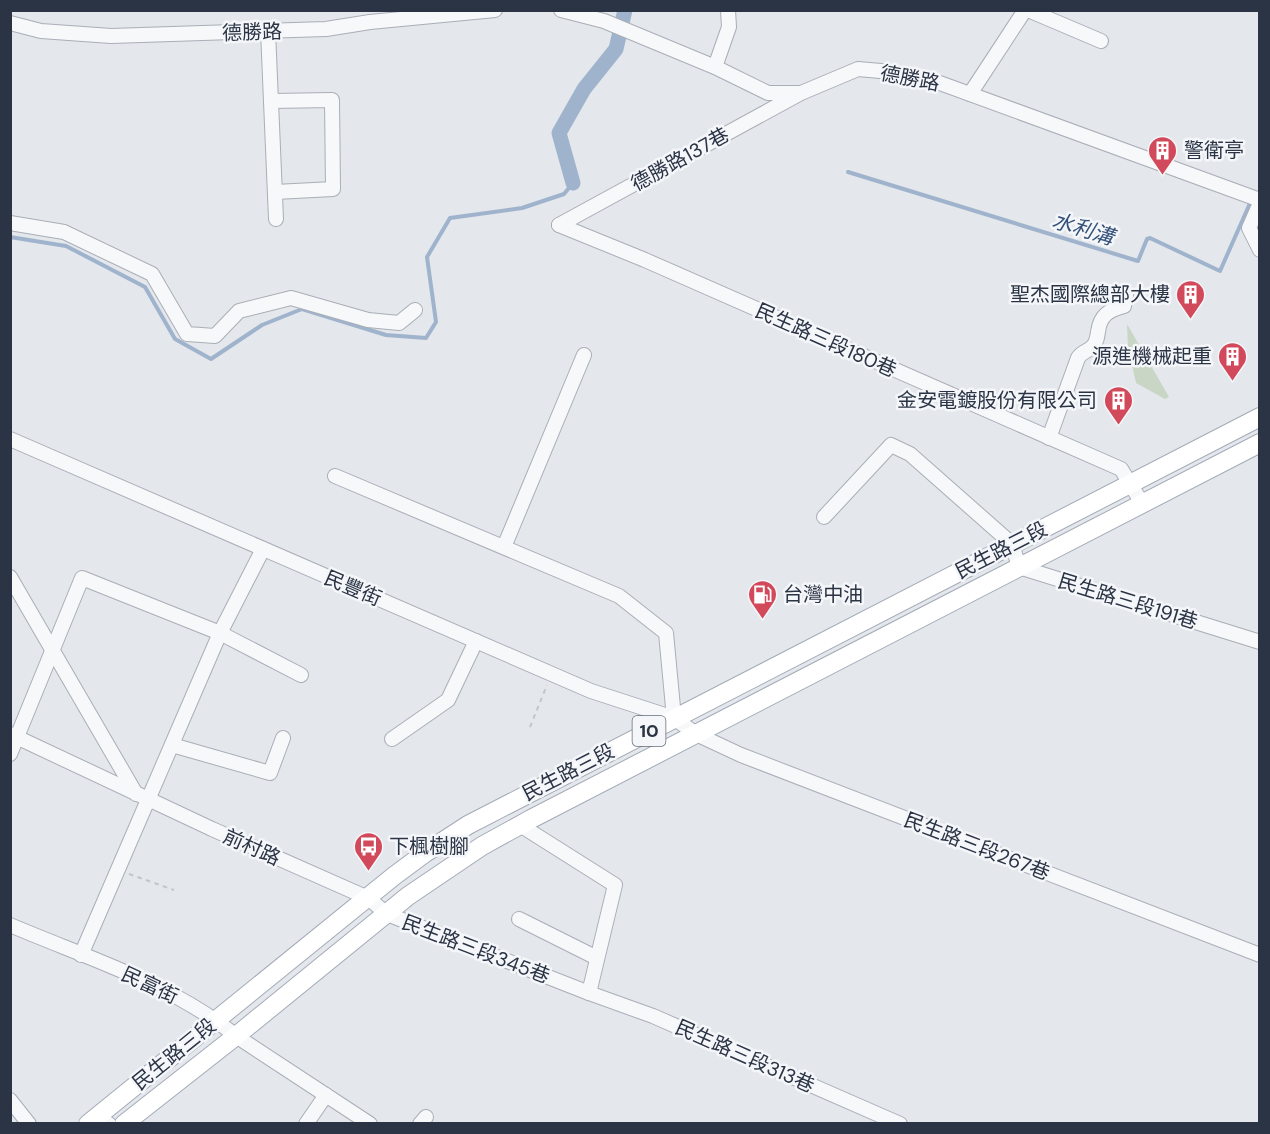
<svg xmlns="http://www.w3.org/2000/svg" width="1270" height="1134" font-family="'DM Sans','Noto Sans TC',sans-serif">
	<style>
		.green { fill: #c9d6c5 }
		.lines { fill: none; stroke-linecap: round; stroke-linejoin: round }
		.stream { stroke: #9fb4cc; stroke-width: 4 }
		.canal { stroke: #9fb4cc; stroke-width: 15 }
		.minor-casing { stroke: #a9aeb7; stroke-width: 16 }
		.major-casing { stroke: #a3abb8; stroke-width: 20 }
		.path { stroke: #c2c5cb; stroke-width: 2; stroke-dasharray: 4.5 4.5; stroke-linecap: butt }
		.minor { stroke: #f7f8fa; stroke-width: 14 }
		.major { stroke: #fff; stroke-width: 18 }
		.labels { text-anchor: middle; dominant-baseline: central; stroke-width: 5; stroke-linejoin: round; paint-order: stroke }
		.shield { fill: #f4f6f9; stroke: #676e7b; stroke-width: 1.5 }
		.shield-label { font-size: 18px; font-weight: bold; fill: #2b3445 }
		.street-label { font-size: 20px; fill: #2b3445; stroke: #f4f6f9 }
		.poi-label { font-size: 20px; fill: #2b3445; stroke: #f4f6f9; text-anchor: start }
		.water-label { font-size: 21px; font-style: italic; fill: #34527a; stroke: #f4f6f9 }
	</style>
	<rect width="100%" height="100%" fill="#e4e7ec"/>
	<polygon class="green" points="1127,324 1169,397 1165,399 1136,383 1128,347"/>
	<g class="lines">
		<g class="stream">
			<polyline points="848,172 1138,261 1147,239 1150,238 1220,271 1251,201"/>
			<polyline points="10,237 66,246 145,287 175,339 211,359 262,325 302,309 386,335 426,338 436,322 427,257 450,218 522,208 564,194 573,183"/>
		</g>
		<polyline class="canal" points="573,183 559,133 584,89 616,49 625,10"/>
		<defs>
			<g id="minor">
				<polyline points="561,10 604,21 715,67 768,93 801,93 858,69 892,72 937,82 1260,200"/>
				<polyline points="1028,10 1101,41"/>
				<polyline points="10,23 41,31 111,36 326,29 370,22 495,10"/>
				<polyline points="268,31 276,219"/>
				<polyline points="715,67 729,27 728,10"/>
				<polyline points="970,94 1025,10"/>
				<polyline points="271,101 332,100 333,189 275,192"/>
				<polyline points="1260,203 1249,228 1260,250"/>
				<polyline points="10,223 64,232 152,274 187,334 215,336 239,311 291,298 368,320 399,323 415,310"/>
				<polyline points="559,225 645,260 1121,469 1142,503"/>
				<polyline points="559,225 799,94"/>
				<path d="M1049,438l29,-80c4,-7 10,-6 15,-12 4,-4 4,-9 5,-14 2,-17 11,-22 26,-26l2,-11"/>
				<polyline points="10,439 591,691 674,718 696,734 741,755 1260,955"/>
				<polyline points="335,476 619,596 666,633 674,718"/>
				<polyline points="824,517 891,445 910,454 1012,544 1019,567 1260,642"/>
				<polyline points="504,547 584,355"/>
				<polyline points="10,577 136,794"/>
				<polyline points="10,734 212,829 368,898 387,914 589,993 653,1016 900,1124"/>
				<polyline points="392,739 448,700 476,641"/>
				<polyline points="172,745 270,773 283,738"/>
				<polyline points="10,754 82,578 220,633 301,675"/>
				<polyline points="520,825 615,885 589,993"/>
				<polyline points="519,919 597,958"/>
				<path d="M10,925c77,33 161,58 226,111l134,88"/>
				<polyline points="81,955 220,633 263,549"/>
				<polyline points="10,1100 29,1124"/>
				<polyline points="94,1118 109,1124"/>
				<polyline points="306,1124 326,1095"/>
				<polyline points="420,1124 426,1117"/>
			</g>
			<g id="major">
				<polyline points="88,1124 394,876 425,853 468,825 1260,417"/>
				<polyline points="124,1124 236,1036 408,896 482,846 531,819 1260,443"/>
			</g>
		</defs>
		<use href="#minor" class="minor-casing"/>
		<use href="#major" class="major-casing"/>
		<g class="path">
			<polyline points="530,727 547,685"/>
			<polyline points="129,874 174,890"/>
		</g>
		<use href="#minor" class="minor"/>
		<use href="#major" class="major"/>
	</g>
	<defs>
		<symbol id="building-pin" viewBox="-11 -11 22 30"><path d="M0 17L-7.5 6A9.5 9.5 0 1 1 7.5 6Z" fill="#d1495b" stroke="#f4f6f9"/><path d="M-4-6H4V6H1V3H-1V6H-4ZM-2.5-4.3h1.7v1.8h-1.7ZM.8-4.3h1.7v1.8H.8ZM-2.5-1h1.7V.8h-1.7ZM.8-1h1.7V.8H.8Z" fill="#fff"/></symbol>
		<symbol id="fuel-pin" viewBox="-11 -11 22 30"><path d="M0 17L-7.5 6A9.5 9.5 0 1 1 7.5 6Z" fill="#d1495b" stroke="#f4f6f9"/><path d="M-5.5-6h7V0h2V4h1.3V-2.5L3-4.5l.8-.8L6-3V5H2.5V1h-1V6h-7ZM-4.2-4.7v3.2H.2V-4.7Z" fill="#fff"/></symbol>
		<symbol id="bus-pin" viewBox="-11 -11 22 30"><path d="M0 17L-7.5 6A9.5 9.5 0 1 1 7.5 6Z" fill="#d1495b" stroke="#f4f6f9"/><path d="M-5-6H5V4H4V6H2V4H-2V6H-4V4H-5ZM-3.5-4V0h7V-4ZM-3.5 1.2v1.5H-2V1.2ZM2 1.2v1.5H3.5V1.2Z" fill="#fff"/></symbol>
	</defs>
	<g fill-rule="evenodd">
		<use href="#building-pin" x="1146" y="134" width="33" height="45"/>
		<use href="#building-pin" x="1174" y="278" width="33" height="45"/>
		<use href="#building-pin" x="1216" y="340" width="33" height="45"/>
		<use href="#building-pin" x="1102" y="384" width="33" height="45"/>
		<use href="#fuel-pin" x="746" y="578" width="33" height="45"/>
		<use href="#bus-pin" x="352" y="830" width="33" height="45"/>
	</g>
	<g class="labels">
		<rect class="shield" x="632.5" y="716" width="33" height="30" rx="4.5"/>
		<g class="shield-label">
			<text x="649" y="731">10</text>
		</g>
		<g class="street-label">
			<text transform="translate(252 32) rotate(-2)">德勝路</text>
			<text transform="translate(910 78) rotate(11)">德勝路</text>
			<text transform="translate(680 159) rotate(-29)">德勝路137巷</text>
			<text transform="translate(826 340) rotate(24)">民生路三段180巷</text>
			<text transform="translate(1001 550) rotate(-27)">民生路三段</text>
			<text transform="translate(353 588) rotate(23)">民豐街</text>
			<text transform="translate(1128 601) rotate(17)">民生路三段191巷</text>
			<text transform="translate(568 772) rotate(-27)">民生路三段</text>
			<text transform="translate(977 846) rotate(21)">民生路三段267巷</text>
			<text transform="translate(252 847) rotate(24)">前村路</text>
			<text transform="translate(476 949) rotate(21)">民生路三段345巷</text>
			<text transform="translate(150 985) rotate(25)">民富街</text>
			<text transform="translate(174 1054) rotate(-39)">民生路三段</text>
			<text transform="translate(745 1056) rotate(24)">民生路三段313巷</text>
		</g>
		<g class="poi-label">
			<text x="1184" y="150">警衛亭</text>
			<text x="1170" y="294" text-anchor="end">聖杰國際總部大樓</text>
			<text x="1212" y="356" text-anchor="end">源進機械起重</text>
			<text x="1097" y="400" text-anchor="end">金安電鍍股份有限公司</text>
			<text x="783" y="594">台灣中油</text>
			<text x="389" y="846">下楓樹腳</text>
		</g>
		<g class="water-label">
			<text transform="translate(1083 229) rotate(17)">水利溝</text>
		</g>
	</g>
	<rect width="1270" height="1134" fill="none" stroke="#2b3445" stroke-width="24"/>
</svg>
